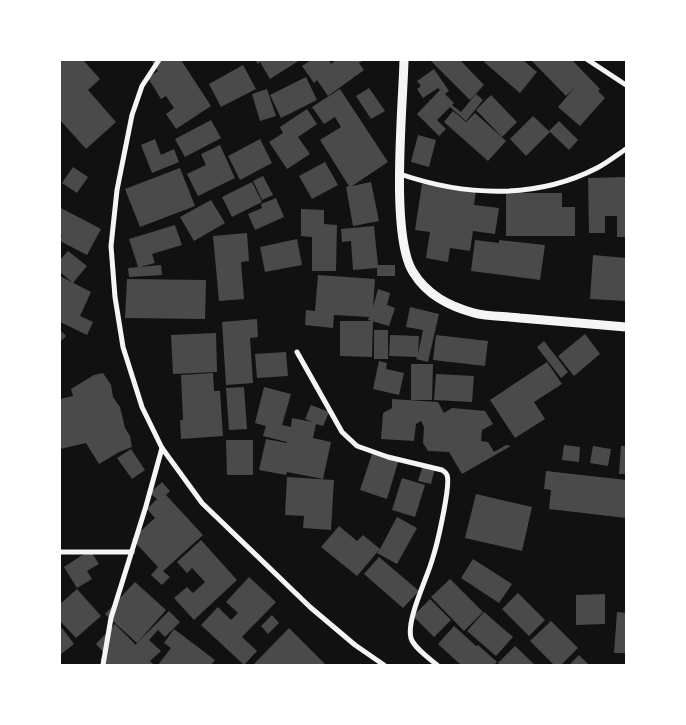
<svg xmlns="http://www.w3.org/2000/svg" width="686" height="725" font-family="'Source Sans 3',sans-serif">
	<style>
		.building { fill: #4a4a4a }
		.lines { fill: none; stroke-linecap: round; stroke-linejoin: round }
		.minor { stroke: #f5f5f5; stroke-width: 5 }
		.tertiary { stroke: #f5f5f5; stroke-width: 9 }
	</style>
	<rect width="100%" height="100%" fill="#111"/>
	<g class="building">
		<polygon points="60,60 83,60 100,79 88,90 116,122 86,149 60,120"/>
		<polygon points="155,60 181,60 211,106 176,129 166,114 174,108 166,96 161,99 148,78 158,71 152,62"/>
		<polygon points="255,60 300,60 270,79 260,62 258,64"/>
		<polygon points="311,60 329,60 331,64 336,60 364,60 359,63 364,70 328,96 317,80 314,83 302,66"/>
		<polygon points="430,60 460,60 484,85 470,100"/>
		<polygon points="486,60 523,60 537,72 520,93 484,62"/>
		<polygon points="531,60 572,60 600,89 598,91 605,98 580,126 558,107 576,86 566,96"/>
		<polygon points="243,65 256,89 221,107 209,84"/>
		<polygon points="434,69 449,91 445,94 454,103 452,105 461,112 476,94 483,100 466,121 450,107 437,120 446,129 439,136 417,114 440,90 438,88 423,98 417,89 421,86 417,81"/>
		<polygon points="306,77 317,100 281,118 270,95"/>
		<polygon points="369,88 385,111 371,119 356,96"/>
		<polygon points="267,89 276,116 260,121 252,94"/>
		<polygon points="340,89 388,162 352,186 371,182 379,221 353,226 346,187 349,186 320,140 341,127 335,117 324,124 312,107"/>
		<polygon points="491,95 517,122 502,137 476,110"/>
		<polygon points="307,109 317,124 298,137 310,154 287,169 269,142 283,133 280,127"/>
		<polygon points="453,111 466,122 475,113 506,141 488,161 444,122"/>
		<polygon points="533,116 550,132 526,156 510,139"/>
		<polygon points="211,120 221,138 185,157 175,139"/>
		<polygon points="559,121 578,140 569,150 549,131"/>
		<polygon points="418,135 436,140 429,167 411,162"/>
		<polygon points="155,139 161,155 174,149 179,162 152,173 141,145"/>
		<polygon points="260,139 272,163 240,180 228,156"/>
		<polygon points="220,145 235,178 198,196 187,174 206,165 201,154"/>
		<polygon points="325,162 338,185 312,199 299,176"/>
		<polygon points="73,167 88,177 77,193 62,183"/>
		<polygon points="180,168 195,206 140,227 125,189"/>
		<polygon points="263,176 273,195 262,200 253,181"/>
		<polygon points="626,177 626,237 617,237 617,216 605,216 605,233 589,233 588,178"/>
		<polygon points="252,182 262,202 232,217 222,197"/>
		<polygon points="422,184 476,190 474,205 499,208 495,234 473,231 470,251 450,248 448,262 426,258 430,232 415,230"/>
		<polygon points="506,193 562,193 562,207 575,207 575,236 506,236"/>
		<polygon points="276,198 284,217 255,230 248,214 262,208 261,204"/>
		<polygon points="211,200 225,223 194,241 180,217"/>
		<polygon points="61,208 101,229 87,255 60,241 62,235 60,234"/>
		<polygon points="301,209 324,210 324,224 337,225 336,271 312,271 312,237 301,236"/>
		<polygon points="175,225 182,245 152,254 155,263 140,267 161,265 162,275 129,277 128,268 138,267 129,239"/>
		<polygon points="374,226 378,265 395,265 395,276 377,276 377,268 353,270 351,241 342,242 341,229"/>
		<polygon points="247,233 249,261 241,262 244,299 219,301 213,236"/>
		<polygon points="297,239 302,265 265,272 260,247"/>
		<polygon points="475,240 499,243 499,240 545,245 540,280 471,271"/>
		<polygon points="68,251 87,266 73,283 60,272 60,260"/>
		<polygon points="593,255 626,258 626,301 590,299"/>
		<polygon points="318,275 375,279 373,307 378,289 390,293 387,305 395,308 389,326 368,320 369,317 334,315 333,328 305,325 306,310 315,311"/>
		<polygon points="60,276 91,292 80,316 93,322 87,335 60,322"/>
		<polygon points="127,279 206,280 205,319 125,318"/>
		<polygon points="410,307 439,314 428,362 416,359 417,357 389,356 390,335 419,336 418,354 423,330 406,327"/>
		<polygon points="257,319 258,337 250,338 253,383 226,385 222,322"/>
		<polygon points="340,321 373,321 372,357 340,356"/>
		<polygon points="60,330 66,336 60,342"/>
		<rect x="374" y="330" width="14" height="29"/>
		<polygon points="216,333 217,372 173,374 171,335"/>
		<polygon points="585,334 600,354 574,376 558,356"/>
		<polygon points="436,335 488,341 485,366 433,360"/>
		<polygon points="544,341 568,372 561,378 537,347"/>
		<polygon points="286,352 288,376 257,378 255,354"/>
		<polygon points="379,361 387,363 386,369 404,373 399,395 373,389"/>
		<polygon points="547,362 562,384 534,402 545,419 515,438 490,400"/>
		<polygon points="411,364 433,364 432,400 411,400"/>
		<polygon points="103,373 111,385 113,397 120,407 125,428 130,436 132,447 119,452 99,464 86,443 60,449 60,399 73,396 71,389 94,375"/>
		<polygon points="213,373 214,391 220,391 223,436 181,439 180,420 183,420 181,375"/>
		<polygon points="436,374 474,376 472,402 434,400"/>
		<polygon points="244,387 247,429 229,430 226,388"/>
		<polygon points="264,387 291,394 282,425 291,427 292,418 313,422 305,419 311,405 329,412 323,426 316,424 313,438 331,442 323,479 287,472 286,475 259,470 266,439 287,443 287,442 263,436 266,426 255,423"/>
		<polygon points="392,399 438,402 444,413 452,408 485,411 493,424 482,430 481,441 488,442 494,452 506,445 511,446 462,474 449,452 428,451 423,443 424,427 421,421 416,424 414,441 381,439 383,413 392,408"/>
		<polygon points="226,440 253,440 253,475 227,475"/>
		<polygon points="564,445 580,447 579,462 562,460"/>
		<polygon points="593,446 611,449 608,466 590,463"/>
		<polygon points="621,446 626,446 626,474 619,474"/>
		<polygon points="131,449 145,470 132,479 117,458"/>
		<polygon points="373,451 399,459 387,499 360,490"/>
		<polygon points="423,465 435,468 431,484 418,481"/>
		<polygon points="546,471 626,480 626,518 549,509 551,490 544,489"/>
		<polygon points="287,477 334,480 331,530 303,528 304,516 285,515"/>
		<polygon points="402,478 425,485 415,517 392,510"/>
		<polygon points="162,482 170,491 166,495 203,535 163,571 170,577 162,585 151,575 158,567 132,539 155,518 147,509 157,499 150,493"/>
		<polygon points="476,494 532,507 522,551 465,538"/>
		<polygon points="397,517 417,528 397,564 377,553 379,550 357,576 321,547 339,526 357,541 363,535 380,549"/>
		<polygon points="201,540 237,580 194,620 174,598 187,587 193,593 205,582 192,568 187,573 177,562"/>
		<polygon points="90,550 99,564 87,571 92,579 77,588 64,567"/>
		<polygon points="379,557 419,591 403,608 364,574"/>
		<polygon points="473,559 512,584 499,603 461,578"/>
		<polygon points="249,577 276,602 242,637 257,651 244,665 201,625 218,607 231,620 238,613 226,602"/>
		<polygon points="450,579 483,612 464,631 431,597"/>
		<polygon points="135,582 166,610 137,643 105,614"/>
		<polygon points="77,589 101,616 76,638 60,621 60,604"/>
		<polygon points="518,593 545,620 529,636 502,609"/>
		<polygon points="605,594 605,624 576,625 576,595"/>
		<polygon points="430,599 451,620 434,637 413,616"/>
		<polygon points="169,611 180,622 165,637 158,630 149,640 161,651 150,661 154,665 105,665 100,660 105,654 96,644 115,624 135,644 134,646"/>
		<polygon points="484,612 513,637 496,656 467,631"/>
		<polygon points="617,612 626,613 626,653 614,653"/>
		<polygon points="272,615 279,623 268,634 261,626"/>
		<polygon points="551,621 578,648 561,665 554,665 530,641"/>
		<polygon points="454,626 476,646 478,645 497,662 494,665 461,665 438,644"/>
		<polygon points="62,628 74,644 60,655 60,630"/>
		<polygon points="289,628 325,664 324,665 253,665"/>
		<polygon points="174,629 215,660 211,665 158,665 171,648 164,643"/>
		<polygon points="515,646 535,665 500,665 498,663"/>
		<polygon points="579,655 589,665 569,665"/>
	</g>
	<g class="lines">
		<g class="minor">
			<polyline points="159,60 142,86 132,115 117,190 111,246 115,297 123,347 142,407 162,448 202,503 310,607 355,645 384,665"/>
			<polyline points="588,60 626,85"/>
			<path d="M400,174c64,22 135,26 197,-6 10,-5 20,-13 29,-19"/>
			<path d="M297,352l45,80 15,14 31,11 54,13c3,2 4,2 5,5 4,10 -10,70 -14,82 -5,20 -27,62 -22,81 3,10 18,20 26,27"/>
			<polyline points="60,552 132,552"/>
			<polyline points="103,665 111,618 146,506 162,448"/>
		</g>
		<path class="tertiary" d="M404,60c-1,46 -14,176 9,212 14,23 36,34 61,41 14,4 31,3 46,5 35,3 71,6 106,9"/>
	</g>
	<rect width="686" height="725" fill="none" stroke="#ffffff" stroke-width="122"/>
</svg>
